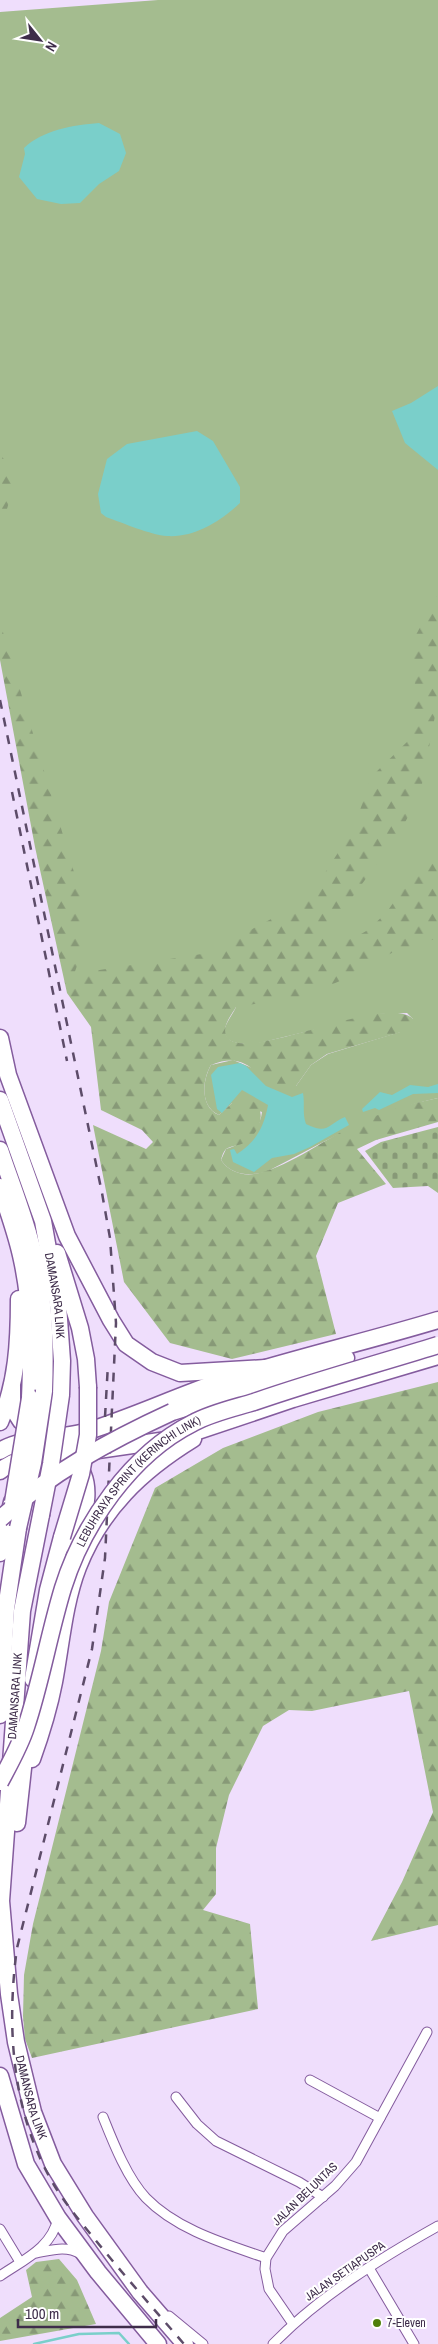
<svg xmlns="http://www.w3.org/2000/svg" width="438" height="2344" font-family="'Archivo Narrow',sans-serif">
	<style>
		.green { fill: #a4bc8f }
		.forest { fill: url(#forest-firs) }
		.cemetery { fill: url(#cemetery-stones) }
		.water { fill: #7acfca }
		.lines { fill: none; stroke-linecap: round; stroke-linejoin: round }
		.stream { stroke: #7acfca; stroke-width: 2.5 }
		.street-casing { stroke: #845c9e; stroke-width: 11 }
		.highway-casing { stroke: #845c9e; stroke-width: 19 }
		.street { stroke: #fff; stroke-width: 9 }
		.highway { stroke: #fff; stroke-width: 16 }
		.rail { stroke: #5d4c69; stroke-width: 2.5; stroke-dasharray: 9 9; stroke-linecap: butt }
		.highway-bridge-casing { stroke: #845c9e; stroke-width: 19; stroke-linecap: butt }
		.highway-bridge { stroke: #fff; stroke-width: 16 }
		.poi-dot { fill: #507f0b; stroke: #fff; stroke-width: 2 }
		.labels { text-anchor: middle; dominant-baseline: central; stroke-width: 4; stroke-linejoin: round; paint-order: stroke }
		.street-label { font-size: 12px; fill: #3e2d4a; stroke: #fff }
		.poi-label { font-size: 12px; fill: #3e2d4a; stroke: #fff; text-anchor: start }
	</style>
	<defs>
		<pattern id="forest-firs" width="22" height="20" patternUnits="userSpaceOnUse" patternTransform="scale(1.25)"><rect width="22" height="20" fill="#a4bc8f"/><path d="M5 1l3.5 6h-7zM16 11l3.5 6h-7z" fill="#879977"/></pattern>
		<pattern id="cemetery-stones" width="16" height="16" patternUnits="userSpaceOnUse" patternTransform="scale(1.25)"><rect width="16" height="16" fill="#a4bc8f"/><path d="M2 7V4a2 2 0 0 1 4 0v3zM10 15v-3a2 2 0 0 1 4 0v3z" fill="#879977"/></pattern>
	</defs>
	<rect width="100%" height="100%" fill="#efdefc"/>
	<path class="green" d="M158,0h280v1098c-63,13 -115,45 -172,74 -17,4 -34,4 -45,-12l5,-11c18,-5 34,-18 36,-37l-30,-9 -13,12c-19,-8 -17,-34 -8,-50l22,-5 63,26 15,-21 17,-11 72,-22 13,-13 -6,-6 -28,1 -124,30c-10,0 -33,1 -30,-16 2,-7 8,-14 11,-21l-163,-33 -73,-345v-617z"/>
	<g class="forest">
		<polygon points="0,453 16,479 0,532"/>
		<path d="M438,594v106l-18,95 -22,40 -64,87 -5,11 1,7 6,3 18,-5 14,-8 18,-17 40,-56 12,-4v85l-42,13 -38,18 -18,12 -36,15 -68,11c-4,7 -14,19 -10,28 14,33 159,-44 187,-16v5l-5,6 -81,24 -16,11 -15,21 -6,4c-34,-1 -35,-43 -79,-25 -9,15 -11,42 8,50l13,-12 13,-6c22,7 19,30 3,43 -6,6 -16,5 -22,9 -3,3 -4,7 -5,11 7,11 21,16 33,14 29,-4 70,-34 97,-47 27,-14 57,-23 87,-29v24l-62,18 -19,9 29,35 -48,19 -22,53 20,78 -104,25 -62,-16 -46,-61 -31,-157 53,24 7,-7 -11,-12 -41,-20 -10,-83 -24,-34 -32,-146 -35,-187v-38l84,284 -1,44 -9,24 134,-21 100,-54 46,-71 17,-51 38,-37 7,-69 -6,-25z"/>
		<polygon points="438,1382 438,1925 371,1941 402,1882 433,1812 409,1691 312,1711 289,1710 263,1726 229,1795 216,1848 216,1894 203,1910 250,1924 258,2009 32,2058 25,2039 23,2016 24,1975 33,1924 101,1651 109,1602 155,1488 223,1448 318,1412"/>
		<polygon points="59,2259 77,2280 96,2324 0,2341 0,2318 32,2297 26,2270 36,2262"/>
	</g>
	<polygon class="cemetery" points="438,1127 438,1193 428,1186 393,1188 365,1151 381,1142"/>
	<g class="water">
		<path d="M99,123l21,11 6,19 -7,18 -20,13 -19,19 -19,1 -24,-5 -18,-22 6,-23 -1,-6c19,-18 49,-23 75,-25z"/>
		<polygon points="438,386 438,470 405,443 392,411 411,403"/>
		<path d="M197,431l16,10 27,46v16c-19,18 -46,35 -73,33 -16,-1 -44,-13 -61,-19l-5,-4 -3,-19 9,-35 20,-15z"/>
		<path d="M240,1063l6,3 20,20 26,11 11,-4c2,11 -1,20 3,31 23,11 20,1 39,-7l4,8 -39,22 -16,7 -22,4 -18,14 -21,-10 -3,-12 4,-1 3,5c19,-12 27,-27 31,-49l-26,-15 -20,23 -5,-4 -6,-34 7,-8z"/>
		<polygon points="438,1084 438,1093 413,1094 379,1110 375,1108 363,1112 362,1109 380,1092 392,1095 410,1085 428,1087"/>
	</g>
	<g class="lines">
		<polyline class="stream" points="34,2344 79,2334 119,2333 129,2344"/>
		<defs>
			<g id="street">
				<polyline points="310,2080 380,2118"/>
				<polyline points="176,2097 197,2124 216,2141 299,2182 323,2197"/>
				<path d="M103,2117c10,25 24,61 43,81 31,32 80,46 120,60"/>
				<polyline points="0,2229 20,2262"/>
				<path d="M36,2253c16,-3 30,-8 45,1"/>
				<polyline points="369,2268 414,2344"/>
				<path d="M0,2276c23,-16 52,-28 58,-58"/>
				<polyline points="169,2316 203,2344"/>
				<polyline points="293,2324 269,2289 265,2269 266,2258 283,2231 335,2186 356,2162 427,2032"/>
				<path d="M273,2344c47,-48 106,-85 165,-118"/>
			</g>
			<g id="highway">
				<polyline points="0,1038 8,1075 67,1236 111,1320 126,1344 152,1362 180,1373 266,1368"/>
				<path id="s1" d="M0,1100l43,121 15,84 4,56 -1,34"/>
				<path d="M0,1150c9,27 20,55 28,83 16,51 18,105 16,158"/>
				<path d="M0,1187c8,24 17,48 22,73 10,46 10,92 8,138"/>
				<polyline points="57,1253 80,1328 86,1359 88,1387"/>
				<polyline points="12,1386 12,1407 21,1421 44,1440 91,1451 174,1439 293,1399 438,1356"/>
				<polyline points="172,1412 346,1358"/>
				<path d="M0,1422c17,-39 19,-81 19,-123"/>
				<path d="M0,1451c20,-14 63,-12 88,-20 45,-14 87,-34 131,-49 72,-23 146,-40 219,-62"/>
				<path d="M0,1471c13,-11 29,-14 46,-17 12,-1 19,1 28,8 24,21 7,62 0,87"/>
				<path id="s2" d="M41,1515l-19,96 -21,290 8,93 7,48 17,70 20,52 32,52 55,76 45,52"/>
				<polyline points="0,1553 12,1502"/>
				<polyline points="33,1679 48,1590 62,1537"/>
				<polyline points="0,1715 6,1609 18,1528"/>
				<path d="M32,1759c9,-25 17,-51 22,-77 7,-37 10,-79 24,-115 23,-58 63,-96 115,-128"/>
				<polyline points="17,1823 25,1750 29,1731"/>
				<polyline points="0,2076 26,2164 58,2218 98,2272 158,2344"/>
			</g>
		</defs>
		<use href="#street" class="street-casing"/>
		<use href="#highway" class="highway-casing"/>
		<use href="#street" class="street"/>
		<use href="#highway" class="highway"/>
		<g class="rail">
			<path d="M0,700l102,493 8,45 6,85 -11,235 -13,91 -75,299c-11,80 -5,166 37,237 11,18 25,35 39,52 29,36 60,71 91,107"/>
			<polyline points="12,792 67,1061"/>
			<polyline points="105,1417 108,1364"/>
		</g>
		<defs>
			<g id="highway-bridge">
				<polyline points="13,1502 30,1398"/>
				<polyline points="41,1515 51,1464 61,1395"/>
				<path d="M0,1519c50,-46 111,-79 172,-107"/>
				<polyline points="18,1528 33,1463 44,1391"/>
				<polyline points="62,1537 81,1474 88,1435 88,1387"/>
				<path id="s3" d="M0,1782c9,-17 20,-36 26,-55 15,-45 23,-93 37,-139 20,-64 68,-134 130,-165 18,-10 41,-15 61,-21 60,-21 123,-38 184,-57"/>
			</g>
		</defs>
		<use href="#highway-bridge" class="highway-bridge-casing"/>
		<use href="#highway-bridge" class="highway-bridge"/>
	</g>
	<circle class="poi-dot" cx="377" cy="2323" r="5"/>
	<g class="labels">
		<g class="street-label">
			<text stroke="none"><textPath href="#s1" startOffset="204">DAMANSARA LINK</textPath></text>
			<text stroke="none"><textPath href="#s3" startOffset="339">LEBUHRAYA SPRINT (KERINCHI LINK)</textPath></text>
			<text transform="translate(15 1696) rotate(-86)">DAMANSARA LINK</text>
			<text stroke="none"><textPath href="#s2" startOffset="588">DAMANSARA LINK</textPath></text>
			<text transform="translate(305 2194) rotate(-44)">JALAN BELUNTAS</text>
			<text transform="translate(345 2271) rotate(-35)">JALAN SETIAPUSPA</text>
		</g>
		<g class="poi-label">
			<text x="387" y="2323">7-Eleven</text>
		</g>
	</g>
	<g transform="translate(40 40) rotate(120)" stroke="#ffffff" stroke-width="4" paint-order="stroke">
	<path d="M0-4L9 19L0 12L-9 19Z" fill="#3e2d4a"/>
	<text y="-8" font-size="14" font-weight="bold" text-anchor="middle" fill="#3e2d4a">N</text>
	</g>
	<path d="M18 2319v8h138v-8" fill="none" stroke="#3e2d4a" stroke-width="2.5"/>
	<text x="25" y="2319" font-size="15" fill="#3e2d4a" stroke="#ffffff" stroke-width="4" paint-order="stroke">100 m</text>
</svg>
